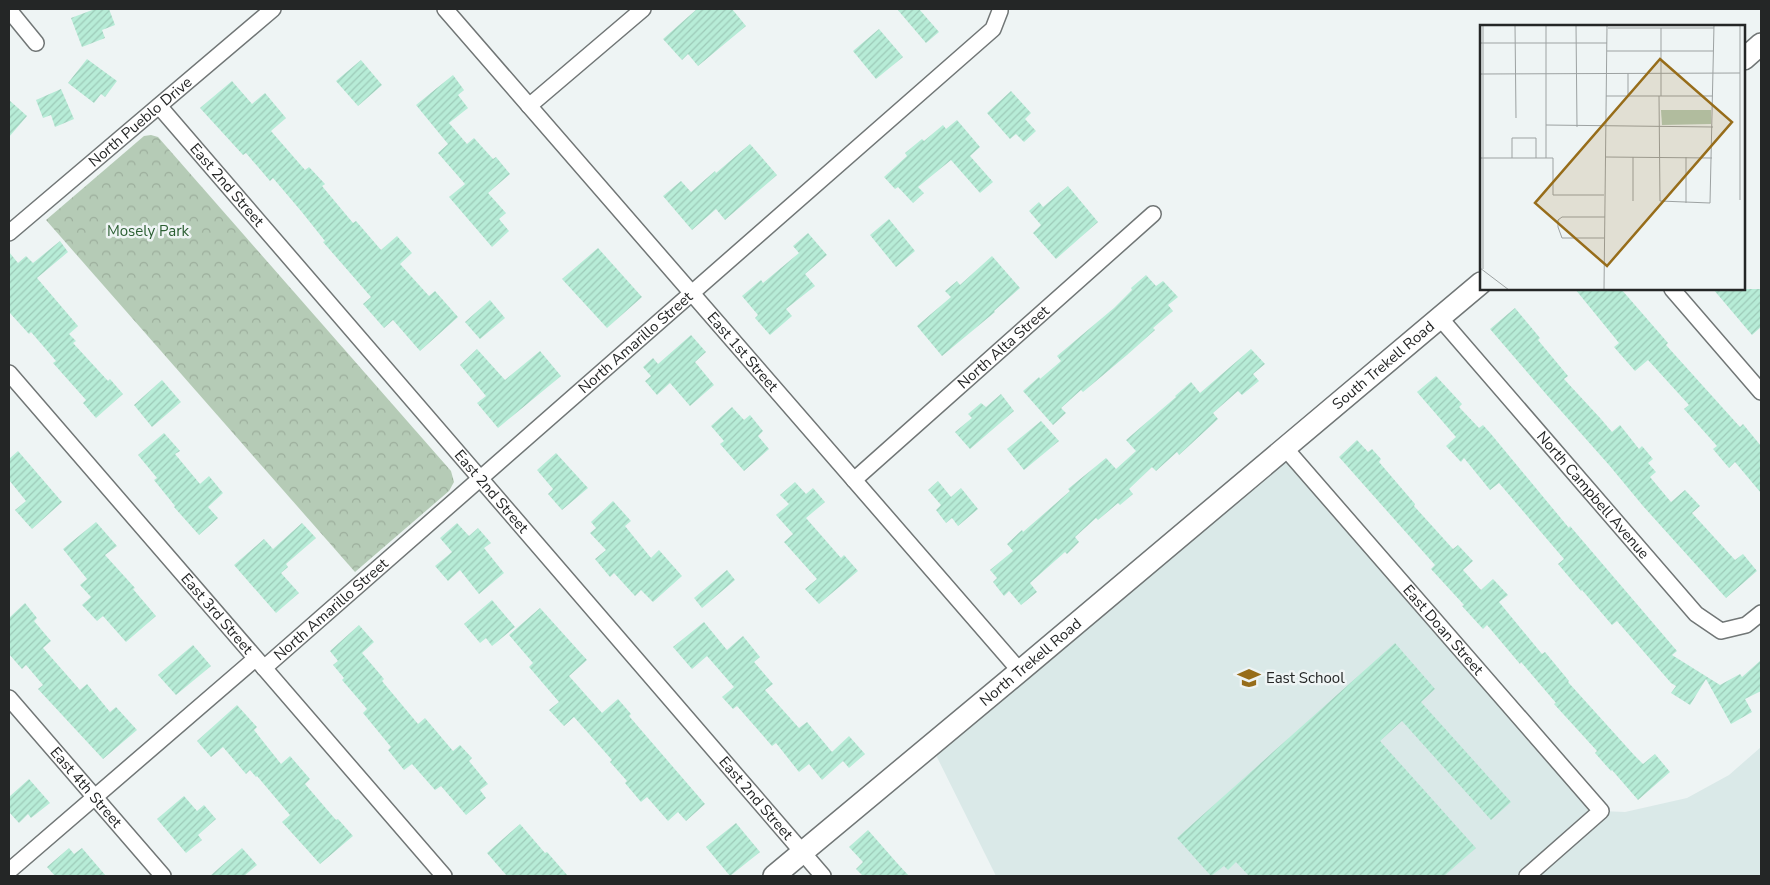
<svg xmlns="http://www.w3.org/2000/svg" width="1770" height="885" font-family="'Nunito Sans',sans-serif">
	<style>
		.built { fill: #dae9e8 }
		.forest { fill: url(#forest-crowns) }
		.building { fill: url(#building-hatch) }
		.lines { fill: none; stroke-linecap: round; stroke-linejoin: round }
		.street-casing { stroke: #717676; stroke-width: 18 }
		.secondary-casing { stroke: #717676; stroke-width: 24 }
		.street { stroke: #fff; stroke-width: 15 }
		.secondary { stroke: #fff; stroke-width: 21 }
		.labels { text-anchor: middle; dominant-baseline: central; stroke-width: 5; stroke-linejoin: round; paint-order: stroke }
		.street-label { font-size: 15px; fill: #242626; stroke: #eef4f4 }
		.park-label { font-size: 15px; fill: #2b5e32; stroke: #eef4f4 }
		.poi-label { font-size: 15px; fill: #242626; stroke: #eef4f4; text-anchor: start }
		.inset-road { fill: none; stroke: #9da2a2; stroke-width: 1 }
		.view { fill: #976d1a; fill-opacity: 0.15; stroke: #976d1a; stroke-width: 2.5 }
		.inset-edge { fill: none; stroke: #242626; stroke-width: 2.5 }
	</style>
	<defs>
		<pattern id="forest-crowns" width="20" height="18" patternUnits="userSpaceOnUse" patternTransform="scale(1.25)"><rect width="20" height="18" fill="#b5cbb6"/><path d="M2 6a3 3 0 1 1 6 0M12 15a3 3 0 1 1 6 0" fill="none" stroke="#9cae9c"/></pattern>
		<pattern id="building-hatch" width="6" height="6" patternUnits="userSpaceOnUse" patternTransform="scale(1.25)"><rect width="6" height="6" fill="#b7ecd7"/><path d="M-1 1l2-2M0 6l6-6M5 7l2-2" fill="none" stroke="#9dcab8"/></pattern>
	</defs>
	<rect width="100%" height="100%" fill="#eef4f4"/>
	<polygon class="built" points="1285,448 1601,811 1625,812 1687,798 1729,775 1761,747 1761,876 996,876 931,745"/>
	<polygon class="forest" points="151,135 158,137 451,471 454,482 449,491 355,572 46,220 144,136"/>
	<g class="building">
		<polygon points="95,9 109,9 115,25 102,30 105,38 82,47 71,18"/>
		<polygon points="697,9 732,9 746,26 698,66 688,54 682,60 663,39"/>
		<polygon points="897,9 919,9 939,32 926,43"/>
		<polygon points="879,29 903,57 876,79 853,51"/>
		<polygon points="87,59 117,81 105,97 101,94 94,103 68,83"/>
		<polygon points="361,60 382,85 358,106 336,81"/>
		<polygon points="453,75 464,90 458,95 468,108 449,123 467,144 474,138 493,159 496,157 510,174 488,193 506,213 499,219 509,231 492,247 449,197 465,184 438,153 448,144 416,105"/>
		<polygon points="232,81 252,104 265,93 286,118 271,131 305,170 309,167 325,184 322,186 353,223 356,221 381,250 397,236 412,253 400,264 429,296 435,291 458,317 420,351 393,320 384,328 363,304 371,297 323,242 325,241 301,211 273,178 270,181 246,153 243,155 200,108"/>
		<polygon points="61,89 74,119 55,127 51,115 43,118 36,100"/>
		<polygon points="1011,91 1031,113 1025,119 1036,131 1024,142 1016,134 1010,139 987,113"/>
		<polygon points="9,100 27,116 9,137"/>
		<polygon points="957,120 980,147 970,156 993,182 980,193 951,160 918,187 924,193 913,203 898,187 895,189 884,177 907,156 905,153 922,139 924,141 943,125 946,129"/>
		<polygon points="750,144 777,175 725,220 716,209 692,230 663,196 681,181 691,192 715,171 716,173"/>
		<polygon points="1068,186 1098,222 1056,259 1033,233 1041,225 1029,211 1039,202 1043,207"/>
		<polygon points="889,219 915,251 896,267 870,235"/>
		<polygon points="808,233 827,255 805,274 815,286 786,309 792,316 770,335 755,318 758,315 742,296 761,280 763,283 799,253 793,246"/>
		<polygon points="60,241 68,252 37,278 78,326 69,334 76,341 73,343 108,381 110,379 123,394 96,418 83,403 86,400 53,363 56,361 31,332 29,334 9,312 9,252 18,263 26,256 33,263"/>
		<polygon points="598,248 642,297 607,328 562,279"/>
		<polygon points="992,256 1020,288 994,311 995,312 942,356 917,326 951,297 945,291 957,281 960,285"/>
		<polygon points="1146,275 1156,286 1163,281 1178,297 1168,305 1173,311 1153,328 1155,330 1127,355 1083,392 1081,390 1061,408 1066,413 1053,425 1023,391 1039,377 1040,379 1061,361 1057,356 1114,308 1132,290 1131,288"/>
		<polygon points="1575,289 1621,289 1668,343 1666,345 1740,427 1743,424 1761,446 1761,493 1735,462 1729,468 1713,449 1717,446 1684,409 1689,405 1648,360 1635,371 1614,347 1619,343"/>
		<polygon points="1713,289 1761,289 1761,327 1752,335"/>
		<polygon points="490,300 505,318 480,339 465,322"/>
		<polygon points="1515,308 1540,338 1538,340 1568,376 1564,379 1601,419 1612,432 1620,425 1639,449 1642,446 1653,459 1648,463 1656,472 1650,477 1671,502 1685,490 1700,506 1692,513 1735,560 1743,554 1757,571 1726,598 1643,506 1609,465 1546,394 1490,329"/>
		<polygon points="691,335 706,352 695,362 714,385 690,406 670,383 657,395 645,381 651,376 643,367 653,358 658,364"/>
		<polygon points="477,349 505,380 540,351 561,376 498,428 477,403 486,396 460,365"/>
		<polygon points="1251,349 1265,364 1253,374 1259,381 1242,395 1238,391 1213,413 1218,419 1191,444 1179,455 1177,452 1156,471 1152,467 1129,489 1133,494 1120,505 1118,503 1098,520 1096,518 1075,537 1079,542 1067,554 1065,552 1030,583 1037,592 1021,605 1009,591 1004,596 993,582 997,578 990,570 1013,551 1007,544 1022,530 1023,532 1070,491 1068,489 1106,458 1116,469 1136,451 1126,440 1176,397 1175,396 1191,382 1200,393"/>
		<polygon points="1436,376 1462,404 1459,407 1479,428 1483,425 1491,434 1569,528 1570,526 1677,651 1672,655 1720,685 1740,674 1742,677 1761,660 1761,691 1745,699 1752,712 1731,724 1706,679 1690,705 1671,693 1676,686 1671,683 1617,621 1612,625 1582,590 1581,591 1558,564 1564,559 1499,483 1490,490 1464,458 1461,462 1446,446 1456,437 1417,392"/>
		<polygon points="162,380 181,402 152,427 134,405"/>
		<polygon points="1001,394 1014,411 970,449 955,432 972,418 968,414 981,403 986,407"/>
		<polygon points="732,407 744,420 750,415 763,431 758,436 769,449 744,471 720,444 724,441 711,426"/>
		<polygon points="1041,421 1059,441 1024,470 1007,449"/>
		<polygon points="164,433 180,451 175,454 200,484 209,476 223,493 208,507 218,518 199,535 174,507 175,506 154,480 157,478 138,455"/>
		<polygon points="1357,440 1368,452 1372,449 1381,459 1379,462 1415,504 1414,506 1453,549 1458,545 1473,561 1463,570 1481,590 1493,579 1508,595 1499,602 1542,654 1545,652 1569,681 1568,682 1634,755 1643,764 1655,754 1670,772 1638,800 1612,770 1611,771 1595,753 1597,751 1554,704 1556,703 1521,662 1520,664 1487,625 1483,629 1462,606 1464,605 1431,569 1435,565 1339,457"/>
		<polygon points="18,451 62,502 32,529 15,510 26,501 9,480 9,459"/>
		<polygon points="556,453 588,488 562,510 548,494 553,489 537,470"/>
		<polygon points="938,481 951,497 961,488 978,509 958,526 952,518 946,523 936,510 941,505 928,490"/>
		<polygon points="795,482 806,494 813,488 825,502 806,518 841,558 844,555 858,571 819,604 805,589 817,579 784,542 793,534 776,515 789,504 780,495"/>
		<polygon points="613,501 631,521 625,526 651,558 659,550 682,576 653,602 641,590 635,596 614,573 610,577 595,559 606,550 590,533 596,528 591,522"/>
		<polygon points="96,522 117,546 105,555 135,588 133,589 156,616 126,642 103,616 97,621 82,605 91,597 80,585 87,579 63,549"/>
		<polygon points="302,523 316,538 286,564 288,567 281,573 299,593 276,613 234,565 264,539 273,549"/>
		<polygon points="457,523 469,536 478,528 491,543 484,548 504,573 479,594 460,570 448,581 435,566 452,552 440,538"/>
		<polygon points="727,570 735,580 702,608 694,598"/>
		<polygon points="492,600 515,627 492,646 486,638 480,643 464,624"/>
		<polygon points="25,603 37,618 34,621 51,641 43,648 80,690 87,684 110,712 116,707 137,730 103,759 38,689 43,685 26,665 22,669 9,654 9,618"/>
		<polygon points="540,608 587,660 569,676 602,713 618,699 631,714 629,716 705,804 686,821 678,812 668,821 647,797 641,802 625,783 627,781 610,762 612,760 574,717 564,726 549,710 559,702 529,667 533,663 509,635"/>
		<polygon points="704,622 727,650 743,636 760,657 754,662 773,684 765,690 799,728 807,722 832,752 849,736 865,754 849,768 843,761 822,780 809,764 799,772 776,743 772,746 737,706 733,709 722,697 734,687 707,656 692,669 673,647"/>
		<polygon points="359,625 374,642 362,653 384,679 382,681 418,724 425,718 453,751 460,745 472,758 469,761 488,784 480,790 486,798 466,815 441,786 435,790 412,764 404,770 388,750 391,747 363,713 367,709 342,680 344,678 333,665 338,661 330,651"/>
		<polygon points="1395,643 1435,689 1421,702 1511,802 1491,820 1402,721 1380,741 1476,848 1444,876 1249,876 1236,862 1228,870 1224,866 1211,876 1177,838"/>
		<polygon points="193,645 211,666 176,695 158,675"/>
		<polygon points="237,705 257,727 254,730 281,764 290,756 310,779 305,784 336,820 338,819 353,836 320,864 282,822 290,815 257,776 256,777 250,770 246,774 223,747 211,757 197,741"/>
		<polygon points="29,779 50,803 31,818 28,814 19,823 9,812 9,797"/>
		<polygon points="184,796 197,811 204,805 216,819 198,835 202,840 186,853 157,819"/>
		<polygon points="736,823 760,852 730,876 706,847"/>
		<polygon points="520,824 545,853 547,852 568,876 507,876 487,853"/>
		<polygon points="868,830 897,863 909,876 863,876 856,869 863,862 849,847"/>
		<polygon points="69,848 74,854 82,848 106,876 55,876 47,867"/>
		<polygon points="242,848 257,865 244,876 210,876"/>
	</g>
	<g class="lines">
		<defs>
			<g id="street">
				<path id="s1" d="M445,9l575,662"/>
				<polyline points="9,10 36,43"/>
				<path id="s2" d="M159,106l664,770"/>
				<polyline points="529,106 643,9"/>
				<path id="s3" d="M9,233l264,-224"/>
				<polyline points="1672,289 1761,392"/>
				<path id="s4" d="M1440,318l256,296 25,17 25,-6 15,-12"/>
				<path id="s5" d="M9,373l435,503"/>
				<path id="s6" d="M1285,448l316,363 -74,65"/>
				<path id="s7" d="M854,480l299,-266"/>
				<path id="s8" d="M264,668l729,-639 7,-18v-2"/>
				<path id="s9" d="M9,698l154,178"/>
				<polyline points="9,871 255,659"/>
			</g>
			<g id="secondary">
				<polyline points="1744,59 1761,44"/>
				<path id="s10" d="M774,876l246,-205 461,-388"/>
			</g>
		</defs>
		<use href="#street" class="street-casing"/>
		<use href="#secondary" class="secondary-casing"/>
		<use href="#street" class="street"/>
		<use href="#secondary" class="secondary"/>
	</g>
	<defs>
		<symbol id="school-bare" viewBox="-9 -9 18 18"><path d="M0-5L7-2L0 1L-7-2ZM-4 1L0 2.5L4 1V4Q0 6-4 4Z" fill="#976d1a" stroke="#eef4f4" stroke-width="2.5" paint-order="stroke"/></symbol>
	</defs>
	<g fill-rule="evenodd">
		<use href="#school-bare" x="1233" y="662" width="32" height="32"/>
	</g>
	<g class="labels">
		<g class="street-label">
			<text stroke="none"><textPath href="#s3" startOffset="172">North Pueblo Drive</textPath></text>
			<text stroke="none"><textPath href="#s2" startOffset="104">East 2nd Street</textPath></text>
			<text stroke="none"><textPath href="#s8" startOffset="494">North Amarillo Street</textPath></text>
			<text stroke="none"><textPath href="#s7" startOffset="200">North Alta Street</textPath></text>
			<text stroke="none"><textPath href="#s1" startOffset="454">East 1st Street</textPath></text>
			<text stroke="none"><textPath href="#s10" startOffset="795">South Trekell Road</textPath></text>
			<text stroke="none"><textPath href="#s2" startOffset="509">East 2nd Street</textPath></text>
			<text stroke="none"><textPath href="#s4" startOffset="234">North Campbell Avenue</textPath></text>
			<text stroke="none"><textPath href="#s8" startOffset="89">North Amarillo Street</textPath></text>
			<text stroke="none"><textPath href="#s5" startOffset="318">East 3rd Street</textPath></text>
			<text stroke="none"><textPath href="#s6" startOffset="241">East Doan Street</textPath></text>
			<text stroke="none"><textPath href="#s10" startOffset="334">North Trekell Road</textPath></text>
			<text stroke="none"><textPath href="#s9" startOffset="118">East 4th Street</textPath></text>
			<text stroke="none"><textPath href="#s2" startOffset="914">East 2nd Street</textPath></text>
		</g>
		<g class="park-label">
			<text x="148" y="231">Mosely Park</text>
		</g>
		<g class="poi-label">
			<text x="1266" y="678">East School</text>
		</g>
	</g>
	<g transform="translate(1480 25)">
		<rect width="265" height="265" fill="#eef4f4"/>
		<path d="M181,85h50v14l-49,1z" fill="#b5cbb6"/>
		<path class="inset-road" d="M3,0v244M35,0l1,93M66,0v133M96,0l1,102M128,3h106M0,18h127M127,26h106M0,49l260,-1M126,71h107M148,71v-23M179,71l1,105 50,2 4,-178M181,71v-68M66,100l167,2M126,132l106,1M153,132v44M0,133h73v37h51M32,133v-20h24v20M260,175v-175M206,178v-46M124,213h-42l-4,-11v-7l4,-3h43M0,243l29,22M124,265l3,-265"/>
		<path class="view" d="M180,34l72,63 -125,144 -72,-63z"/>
		<rect width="265" height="265" class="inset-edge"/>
	</g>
	<rect width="1770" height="885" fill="none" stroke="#242626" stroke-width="20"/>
</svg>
